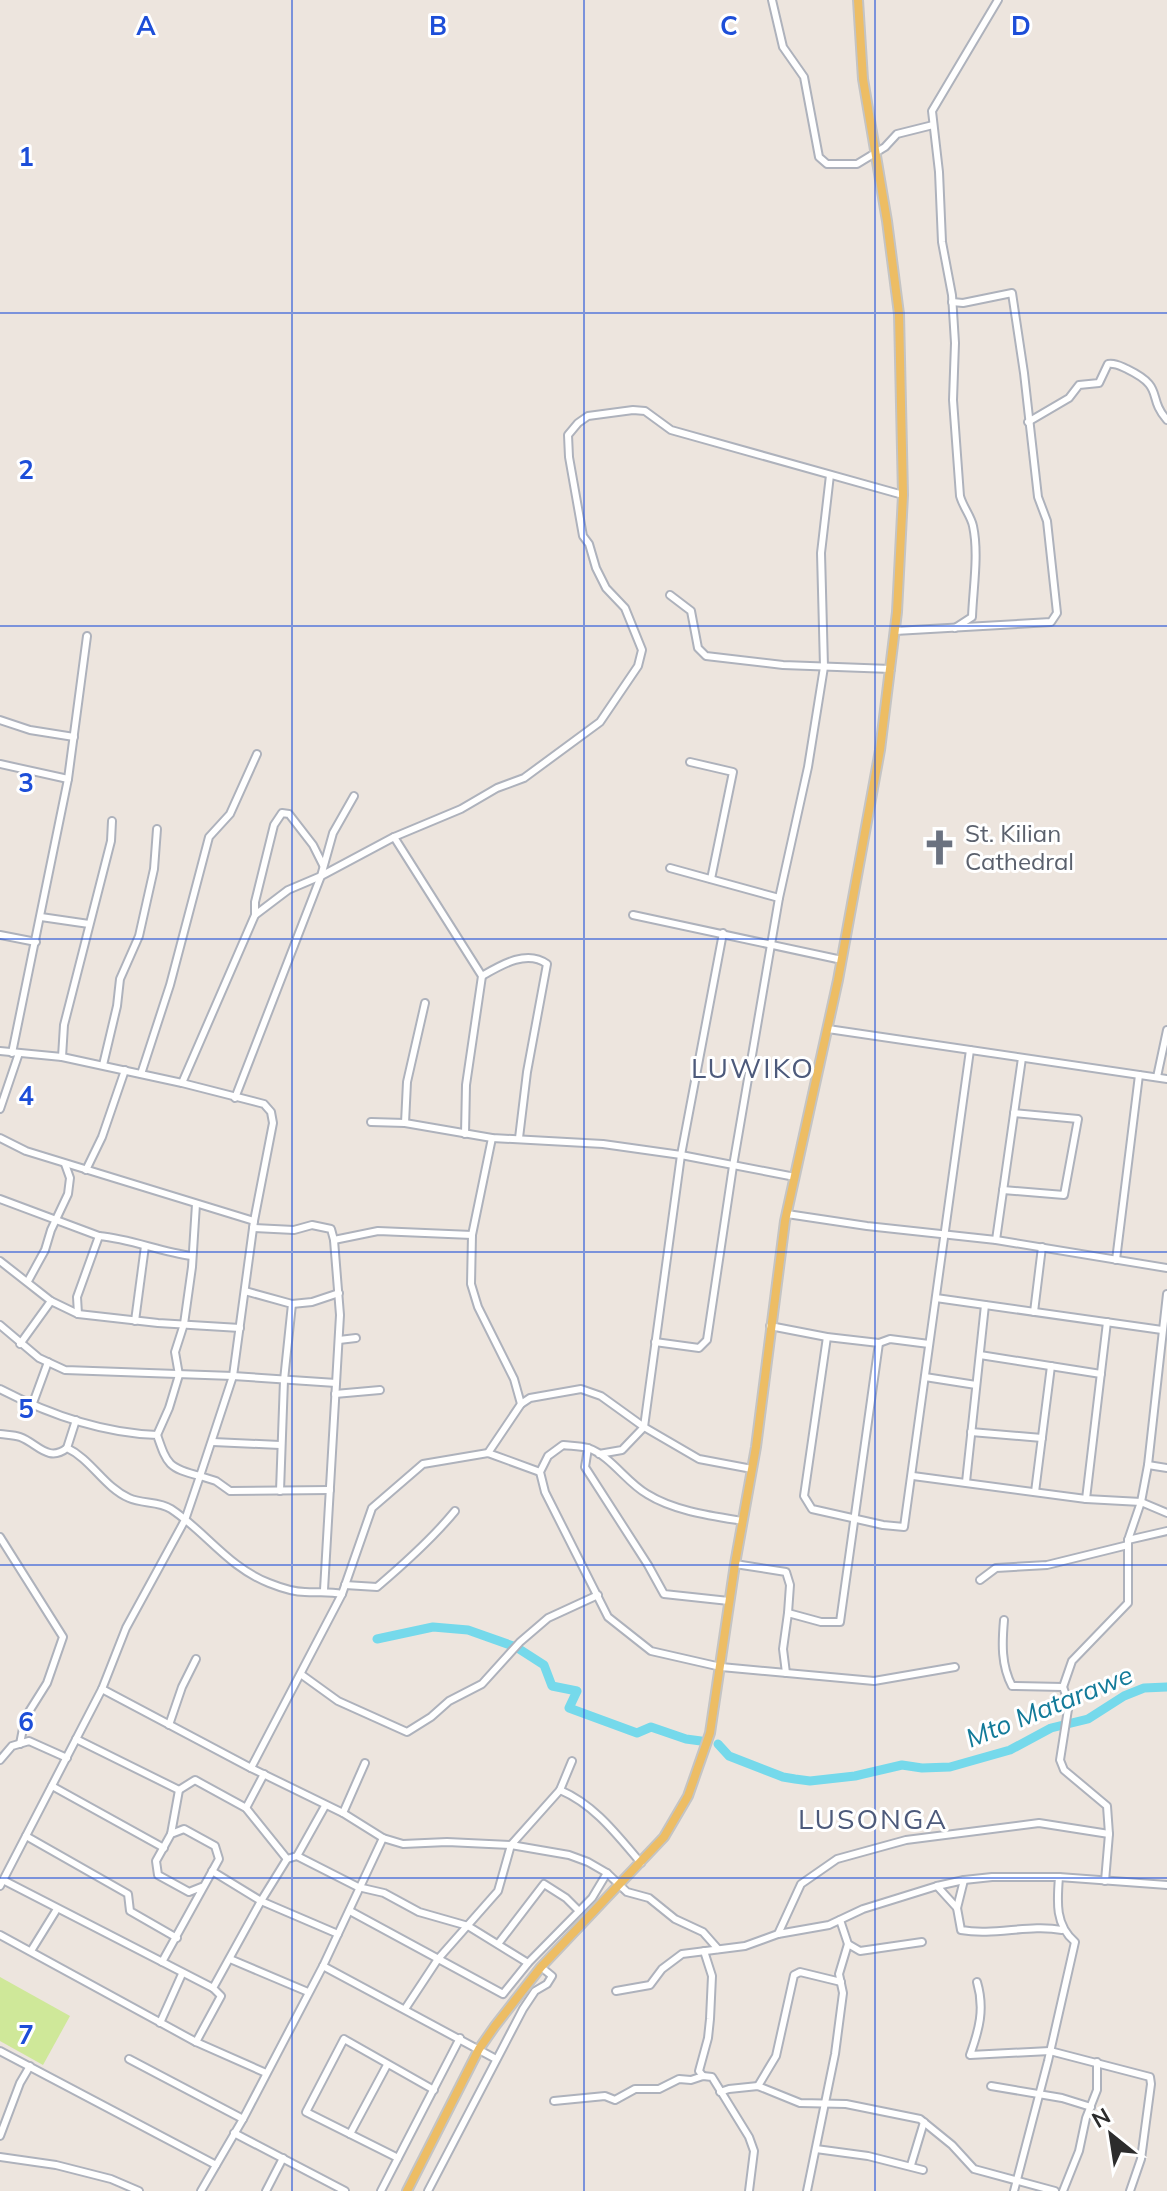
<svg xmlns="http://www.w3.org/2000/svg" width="1167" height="2191" font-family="Mulish,sans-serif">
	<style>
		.pitch { fill: #cfe899 }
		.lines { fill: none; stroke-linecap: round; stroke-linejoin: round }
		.river { stroke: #75d9eb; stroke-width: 9 }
		.minor-casing { stroke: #aeb2bc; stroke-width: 10 }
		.major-casing { stroke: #c4c4c4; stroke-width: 12 }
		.minor { stroke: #fff; stroke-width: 6 }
		.major { stroke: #edbd64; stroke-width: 8 }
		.grid { fill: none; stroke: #1d4ed8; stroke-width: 2; stroke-opacity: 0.55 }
		.labels { text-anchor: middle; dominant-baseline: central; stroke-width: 6; stroke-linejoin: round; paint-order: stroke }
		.worship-label { font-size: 24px; fill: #5b616d; stroke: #fff; text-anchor: start }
		.water-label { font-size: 26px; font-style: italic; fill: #127a99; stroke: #fff }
		.quarter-label { font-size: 28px; letter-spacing: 2px; fill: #4d5a7b; stroke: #fff }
		.grid-label { font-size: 26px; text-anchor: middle; font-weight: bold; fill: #1d4ed8; stroke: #fff; stroke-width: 6; stroke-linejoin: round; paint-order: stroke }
	</style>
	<rect width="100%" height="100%" fill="#ede5de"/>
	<polygon class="pitch" points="0,1977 70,2016 43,2065 0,2041"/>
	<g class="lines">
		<g class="river">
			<polyline points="377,1639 433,1627 468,1630 516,1647 544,1665 552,1686 577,1691 569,1708 637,1733 651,1727 686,1739 701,1741"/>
			<polyline points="718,1744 729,1756 783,1777 795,1779 810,1781 855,1776 902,1765 922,1768 950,1767 1010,1750 1051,1728 1088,1719 1124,1696 1144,1688 1167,1687"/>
		</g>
		<defs>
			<g id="minor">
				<polyline points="772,0 783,47 804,77 819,157 827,164 857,164 885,147 897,134 933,125"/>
				<path d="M1028,422l41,-24 10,-13 20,-2 9,-19c8,-1 12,2 19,5 39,19 19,27 40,51"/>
				<polyline points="670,595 691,611 698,648 706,656 783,665 891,669"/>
				<path d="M955,628l17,-11c1,-28 7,-63 1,-91 -2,-10 -10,-19 -13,-30l-7,-96 2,-57 -3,-48 -10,-53 -3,-70 -7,-61 66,-111"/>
				<polyline points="895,631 1051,622 1057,613 1047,521 1038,497 1024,373 1012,293 963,303 952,302"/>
				<polyline points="0,720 30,730 74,737"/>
				<polyline points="690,762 733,772 711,879"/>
				<polyline points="0,764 68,779"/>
				<polyline points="394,837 482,976 466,1085 465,1134"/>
				<polyline points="670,868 779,898"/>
				<polyline points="255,915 255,902 274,825 282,813 289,814 313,845 323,865"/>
				<polyline points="633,915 842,960"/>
				<polyline points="41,917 89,924"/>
				<polyline points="0,935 36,942"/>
				<path d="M482,976c19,-11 45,-27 65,-12l-20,108 -8,66"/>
				<polyline points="828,1029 1167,1079"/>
				<polyline points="0,1051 62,1057 182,1083 264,1104 271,1112 273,1123 254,1221 233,1376 200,1476 216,1481 230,1491 330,1490"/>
				<polyline points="12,1053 68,779 87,636"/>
				<polyline points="62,1057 64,1025 111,841 112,821"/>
				<polyline points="103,1065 117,1006 120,979 139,936 154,869 157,829"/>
				<polyline points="141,1074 170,985 209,837 230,814 257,754"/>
				<polyline points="1157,1077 1167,1030"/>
				<polyline points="182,1083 255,915 288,890 321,876 394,837 461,809 497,788 524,778 600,722 638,666 642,650 625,608 606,588 596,568 589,544 583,536 569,457 568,435 578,423 588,416 633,410 645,411 671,430 903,495"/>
				<polyline points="235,1098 321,876 333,833 354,796"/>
				<polyline points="0,1109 19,1053"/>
				<polyline points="371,1122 405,1123 492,1138 603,1144 681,1155 795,1177"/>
				<polyline points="405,1123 407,1082 425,1003"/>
				<polyline points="0,1138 26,1151 254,1221"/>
				<polyline points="86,1170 102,1137 125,1070"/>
				<polyline points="1003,1190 1064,1195 1078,1119 1014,1113"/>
				<polyline points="0,1199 99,1236 77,1297 78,1314"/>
				<polyline points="787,1214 867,1226 996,1240 1167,1268"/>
				<polyline points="253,1228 294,1230 312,1225 331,1229 334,1240 340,1315 324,1590"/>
				<path d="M99,1236c33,3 61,16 93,20"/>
				<polyline points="334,1240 378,1231 472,1235"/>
				<polyline points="996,1240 1022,1058"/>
				<polyline points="1116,1260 1139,1075"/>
				<polyline points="0,1261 51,1301 78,1314 158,1323 240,1328"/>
				<polyline points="28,1281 45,1250 51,1230 68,1194 70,1178 65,1164"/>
				<polyline points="245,1291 292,1304 284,1380 280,1491"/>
				<polyline points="936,1298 1162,1330"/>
				<polyline points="292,1304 312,1302 339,1293"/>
				<polyline points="1034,1312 1042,1247"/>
				<polyline points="135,1321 145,1246"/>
				<polyline points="0,1325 39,1358 65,1370 233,1376 336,1383"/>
				<polyline points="770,1326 827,1337 879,1343 890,1339 929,1344"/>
				<polyline points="827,1337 804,1496 812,1509 883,1525 904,1527 970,1050"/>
				<polyline points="339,1340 356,1338"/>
				<polyline points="655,1342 699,1348 707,1340 733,1166 779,898 808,767 824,667 821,553 830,475"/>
				<polyline points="20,1344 51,1301"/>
				<polyline points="980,1355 1101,1374"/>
				<polyline points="925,1377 976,1385"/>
				<path d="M0,1389c48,25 102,44 157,46 10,29 11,33 43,41l-15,44 -59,108 -24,61 -102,197"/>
				<polyline points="335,1394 380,1390"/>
				<polyline points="33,1403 48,1362"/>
				<polyline points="521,1404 530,1398 581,1389 601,1396 644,1427 699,1459 752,1469"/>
				<polyline points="971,1432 1042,1438"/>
				<path d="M0,1434c6,1 14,1 20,3 17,6 28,26 47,11 24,11 37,39 62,50 13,6 30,3 42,11 35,23 57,58 98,74 10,4 25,9 36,9 13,1 23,-1 37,2"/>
				<polyline points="157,1435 169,1408 179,1375 175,1352 184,1324 192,1267 196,1204"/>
				<polyline points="213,1442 280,1445"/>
				<polyline points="67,1448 76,1420"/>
				<polyline points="588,1448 585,1467 648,1565 664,1594 729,1601"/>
				<polyline points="488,1453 521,1404 514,1379 478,1307 471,1284 472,1235 492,1138"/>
				<polyline points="599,1454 622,1450 644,1427 681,1155 723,933"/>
				<polyline points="1148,1465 1167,1468"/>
				<polyline points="913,1476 1086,1499 1141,1502 1167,1513"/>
				<polyline points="966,1482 985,1305"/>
				<polyline points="1035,1492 1051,1366"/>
				<polyline points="1086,1499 1107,1322"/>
				<path d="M743,1521c-31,-5 -69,-10 -96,-27 -21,-12 -36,-38 -59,-46 -8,-2 -17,-2 -25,-3l-15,11 -8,16 5,20 63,125 43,34 70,16 153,14 81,-14"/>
				<polyline points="0,1537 63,1637 47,1683 25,1718 20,1744"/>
				<polyline points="1128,1540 1167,1531"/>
				<polyline points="735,1564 786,1572 790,1585 788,1613"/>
				<polyline points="980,1580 996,1568 1047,1565 1128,1545"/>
				<path d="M345,1585l32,2c27,-23 56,-49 78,-76"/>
				<path d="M1004,1620c-2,23 -3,45 8,66l51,1 6,16 -9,57 4,10 43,36 2,28 -4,47"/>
				<polyline points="786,1673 783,1649 788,1613 821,1622 840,1622 879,1343"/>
				<polyline points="302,1675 338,1701 407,1732 431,1717 449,1701 482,1684 520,1642 548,1618 598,1595"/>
				<polyline points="1063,1687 1072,1661 1128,1603 1128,1540 1141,1502 1148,1465 1167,1294"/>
				<polyline points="102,1689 251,1768 343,1813 383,1838 403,1844 447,1842 511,1845 569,1855 588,1862 607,1873 627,1892 649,1898 675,1919 703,1932 718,1949"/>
				<polyline points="169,1725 182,1687 196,1659"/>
				<polyline points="76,1739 179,1790 171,1834"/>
				<polyline points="0,1760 12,1746 29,1741 67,1758"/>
				<polyline points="251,1768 342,1594 372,1508 423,1464 488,1453 540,1472"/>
				<polyline points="52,1786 164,1848"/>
				<polyline points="179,1790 195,1780 246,1808 287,1859"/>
				<path d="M560,1790c35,15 57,45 81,73"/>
				<polyline points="246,1808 264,1774"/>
				<polyline points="343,1813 365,1763"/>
				<polyline points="26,1836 128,1894 130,1911 177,1938"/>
				<polyline points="297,1856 358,1887 384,1893 419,1912 468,1926 528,1963"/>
				<polyline points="212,1871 261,1901 338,1934"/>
				<polyline points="3,1880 213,1988"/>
				<path d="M937,1886l20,22 4,22c33,6 68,-6 101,0"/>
				<polyline points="957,1908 964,1880"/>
				<polyline points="350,1911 503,1994 528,1963 592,1898 607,1873"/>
				<polyline points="840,1920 848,1944 860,1951 922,1942"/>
				<polyline points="778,1934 801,1884 837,1859 906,1840 1039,1823 1109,1834"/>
				<polyline points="0,1935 196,2042 266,2073"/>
				<polyline points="498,1944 544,1884 566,1898 579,1911"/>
				<polyline points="31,1951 57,1909"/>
				<polyline points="230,1959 308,1992"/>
				<polyline points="162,1962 219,1859 215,1846 184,1829 171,1834 156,1861 158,1875 189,1892 204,1886"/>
				<polyline points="323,1966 496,2059"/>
				<path d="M977,1982c8,27 2,48 -7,73l80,-4 100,26 1,7 -10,75 -11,32"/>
				<polyline points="616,1991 650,1985 662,1969 682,1954 745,1946 778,1934 829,1925 863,1909 937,1886 964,1880 992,1877 1059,1877 1167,1885"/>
				<polyline points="405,2009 438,1959 498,1891 511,1845 560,1790 572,1761"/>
				<polyline points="160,2023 182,1974"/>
				<polyline points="196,2042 221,1996 213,1988 261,1901 287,1859 297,1856 325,1806"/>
				<polyline points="0,2051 216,2165"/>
				<polyline points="129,2059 243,2119"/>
				<polyline points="703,2076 699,2071 708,2038 710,2019 712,1976 704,1951"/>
				<polyline points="758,2086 776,2056 794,1975 800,1972 841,1982"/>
				<polyline points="991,2086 1062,2098 1091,2107"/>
				<polyline points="720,2092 729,2089 758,2086 800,2103 846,2104 920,2119 952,2145 974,2169 1055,2191"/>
				<polyline points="554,2101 605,2096 615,2100 635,2089 659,2089 679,2079 691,2080 703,2076 712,2077 749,2137 754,2151 749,2191"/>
				<polyline points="234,2133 345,2191"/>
				<polyline points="350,2134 387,2065"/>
				<polyline points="0,2136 20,2083 30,2066"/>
				<polyline points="816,2149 868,2156 923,2170"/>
				<polyline points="0,2157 56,2165 111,2179 139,2191"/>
				<polyline points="398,2158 306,2112 344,2039 434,2090"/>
				<polyline points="911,2165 924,2122"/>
				<polyline points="201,2191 243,2119 323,1966 383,1838"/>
				<polyline points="266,2191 283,2158"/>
				<polyline points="381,2191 460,2038"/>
				<polyline points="428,2191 523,2009 535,1991 547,1984 552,1976 541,1967"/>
				<polyline points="807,2191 835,2054 843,1993 839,1974 848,1944"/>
				<path d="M1014,2191l34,-130 27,-119c-20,-17 -18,-40 -16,-65"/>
				<polyline points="1063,2191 1079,2151 1086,2118 1097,2090 1097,2062"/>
			</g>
			<polyline id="major" points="407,2191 479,2049 495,2026 541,1967 664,1837 688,1796 710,1733 735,1564 756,1447 785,1221 838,980 880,750 897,612 903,495 899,314 887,221 863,79 858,0"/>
		</defs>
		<use href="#minor" class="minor-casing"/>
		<use href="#major" class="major-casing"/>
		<use href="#minor" class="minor"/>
		<use href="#major" class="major"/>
	</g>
	<path class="grid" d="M292,0v2191M584,0v2191M875,0v2191M0,313h1167M0,626h1167M0,939h1167M0,1252h1167M0,1565h1167M0,1878h1167"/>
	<defs>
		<symbol id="church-bare" viewBox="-9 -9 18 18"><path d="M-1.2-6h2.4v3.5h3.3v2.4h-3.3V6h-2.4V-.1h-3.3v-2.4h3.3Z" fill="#6b7280" stroke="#fff" stroke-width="2.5" paint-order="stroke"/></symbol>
	</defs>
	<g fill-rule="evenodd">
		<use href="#church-bare" x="914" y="822" width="51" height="51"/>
	</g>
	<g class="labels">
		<g class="worship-label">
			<text x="965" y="833">St. Kilian<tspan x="965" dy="28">Cathedral</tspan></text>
		</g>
		<g class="water-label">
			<text transform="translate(1049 1706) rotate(-22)">Mto Matarawe</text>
		</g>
		<g class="quarter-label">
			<text x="753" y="1067">LUWIKO</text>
			<text x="873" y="1818">LUSONGA</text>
		</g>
	</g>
	<g class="grid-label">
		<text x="146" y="35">A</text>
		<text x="438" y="35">B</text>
		<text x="729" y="35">C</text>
		<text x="1021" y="35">D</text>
		<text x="26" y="166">1</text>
		<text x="26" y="479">2</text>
		<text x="26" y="792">3</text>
		<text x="26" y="1105">4</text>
		<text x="26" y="1418">5</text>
		<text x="26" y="1731">6</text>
		<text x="26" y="2044">7</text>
	</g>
	<g transform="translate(1111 2135) rotate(330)" stroke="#ffffff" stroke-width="6" paint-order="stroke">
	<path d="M0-6L14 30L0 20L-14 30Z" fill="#2c2c2c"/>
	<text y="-12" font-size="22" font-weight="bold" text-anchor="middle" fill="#2c2c2c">N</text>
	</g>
</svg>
